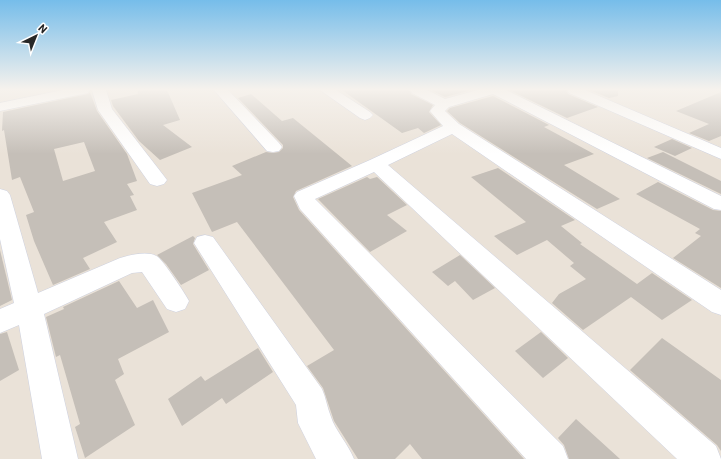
<svg xmlns="http://www.w3.org/2000/svg" width="721" height="459" font-family="Barlow,sans-serif">
	<style>
		.building { fill: #c5bfb8; fill-rule: evenodd }
		.lines { fill: none; stroke-linecap: round; stroke-linejoin: round }
		.street-casing { stroke: #cdd1e0; stroke-width: 1 }
		.street { fill: #fff; fill-rule: evenodd }
	</style>
	<rect width="100%" height="100%" fill="#eae2d8"/>
	<g class="building">
		<polygon points="137,90 167,90 180,120 163,125 192,147 160,160 139,141 113,106 111,100 138,94"/>
		<polygon points="342,90 409,90 411,94 433,105 429,112 441,125 424,133 418,128 402,133"/>
		<polygon points="430,90 472,90 445,97"/>
		<polygon points="509,90 566,90 568,94 598,107 567,118"/>
		<polygon points="589,90 618,90 618,96 609,98"/>
		<path d="M90,92l7,19 30,43 10,27 -10,3 7,11 -4,1 7,14 -33,12 13,20 -34,16 7,11 -37,16 -19,-44 -8,-26 8,-3 -14,-35 -8,3 -8,-50 -2,1 1,-19 85,-18zM84,142l11,29 -32,10 -9,-32z"/>
		<polygon points="721,92 721,136 709,141 689,133 709,124 676,111"/>
		<polygon points="251,94 282,121 293,118 352,166 296,191 293,197 299,210 524,459 422,459 410,444 395,459 358,459 334,421 323,388 307,366 334,350 237,222 212,232 192,193 242,175 232,166 266,152 273,153 279,152 283,148 283,145 238,98"/>
		<polygon points="493,96 549,125 544,127 594,154 564,165 620,199 597,209 460,123 447,111 450,108"/>
		<polygon points="672,139 692,148 675,156 654,147"/>
		<polygon points="663,152 721,181 721,194 647,158"/>
		<polygon points="498,168 575,220 561,226 582,243 580,244 637,284 652,273 692,300 662,320 631,297 583,330 552,303 559,294 586,279 570,266 574,263 547,240 517,255 494,236 526,222 471,177"/>
		<polygon points="367,177 370,179 377,177 407,205 387,215 407,231 370,252 318,199"/>
		<polygon points="658,182 713,210 721,211 721,288 673,258 701,236 695,233 700,229 636,194"/>
		<polygon points="193,236 195,238 193,244 209,270 181,285 166,264 157,255"/>
		<polygon points="0,250 12,300 0,306"/>
		<polygon points="460,255 495,288 473,300 455,281 448,286 432,272"/>
		<polygon points="119,281 137,308 153,300 169,332 118,359 124,374 115,380 135,425 85,458 75,427 80,424 60,355 56,357 46,317 64,309 63,307"/>
		<polygon points="7,332 19,370 0,381 0,334"/>
		<polygon points="541,332 568,358 543,378 515,351"/>
		<polygon points="662,338 721,380 721,451 717,445 630,370"/>
		<polygon points="258,348 273,372 226,404 222,398 182,426 168,399 201,376 205,381"/>
		<polygon points="576,419 620,459 569,459 564,445 558,438"/>
	</g>
	<g class="lines">
		<defs>
			<g id="street">
				<polygon points="63,90 90,90 88,93 83,94 0,111 0,103"/>
				<polygon points="92,90 106,90 112,109 164,176 167,180 164,184 157,186 150,184 98,110"/>
				<polygon points="214,90 228,90 279,143 282,147 279,151 273,152 267,151"/>
				<polygon points="320,90 336,90 370,112 373,115 370,118 365,120 360,118"/>
				<polygon points="410,90 427,90 445,99 478,90 506,90 721,196 721,210 714,209 493,94 449,107 445,111 459,124 721,290 721,315 712,312 452,134 388,165 716,446 721,459 677,459 374,172 315,199 563,446 568,459 526,459 300,209 294,196 297,192 370,160 443,126 430,111 435,105 412,93"/>
				<polygon points="567,90 585,90 721,148 721,159 569,93"/>
				<path d="M0,189l7,2 3,4 28,98 82,-35c10,-3 29,-8 38,-1 6,5 27,36 31,44l-4,8 -9,3 -9,-3 -25,-37 -10,1 -88,41 34,145h-36l-23,-134 -19,8v-24l14,-6 -14,-64z"/>
				<path d="M205,235l8,2 109,152c4,9 5,18 9,28 4,13 17,27 23,42h-38l-18,-36 -2,-18 -102,-162 3,-6z"/>
			</g>
		</defs>
		<use href="#street" class="street-casing"/>
		<use href="#street" class="street"/>
	</g>
	<linearGradient id="sky" x2="0" y2="1"><stop stop-color="#76bdea"/><stop offset="0.58" stop-color="#f6f2ed"/><stop offset="1" stop-color="#f6f2ed" stop-opacity="0"/></linearGradient>
	<rect width="721" height="154" fill="url(#sky)"/>
	<g transform="translate(36 36) rotate(43)" stroke="#ffffff" stroke-width="3" paint-order="stroke">
	<path d="M0-3L7 15L0 10L-7 15Z" fill="#272727"/>
	<text y="-6" font-size="11" font-weight="bold" text-anchor="middle" fill="#272727">N</text>
	</g>
</svg>
